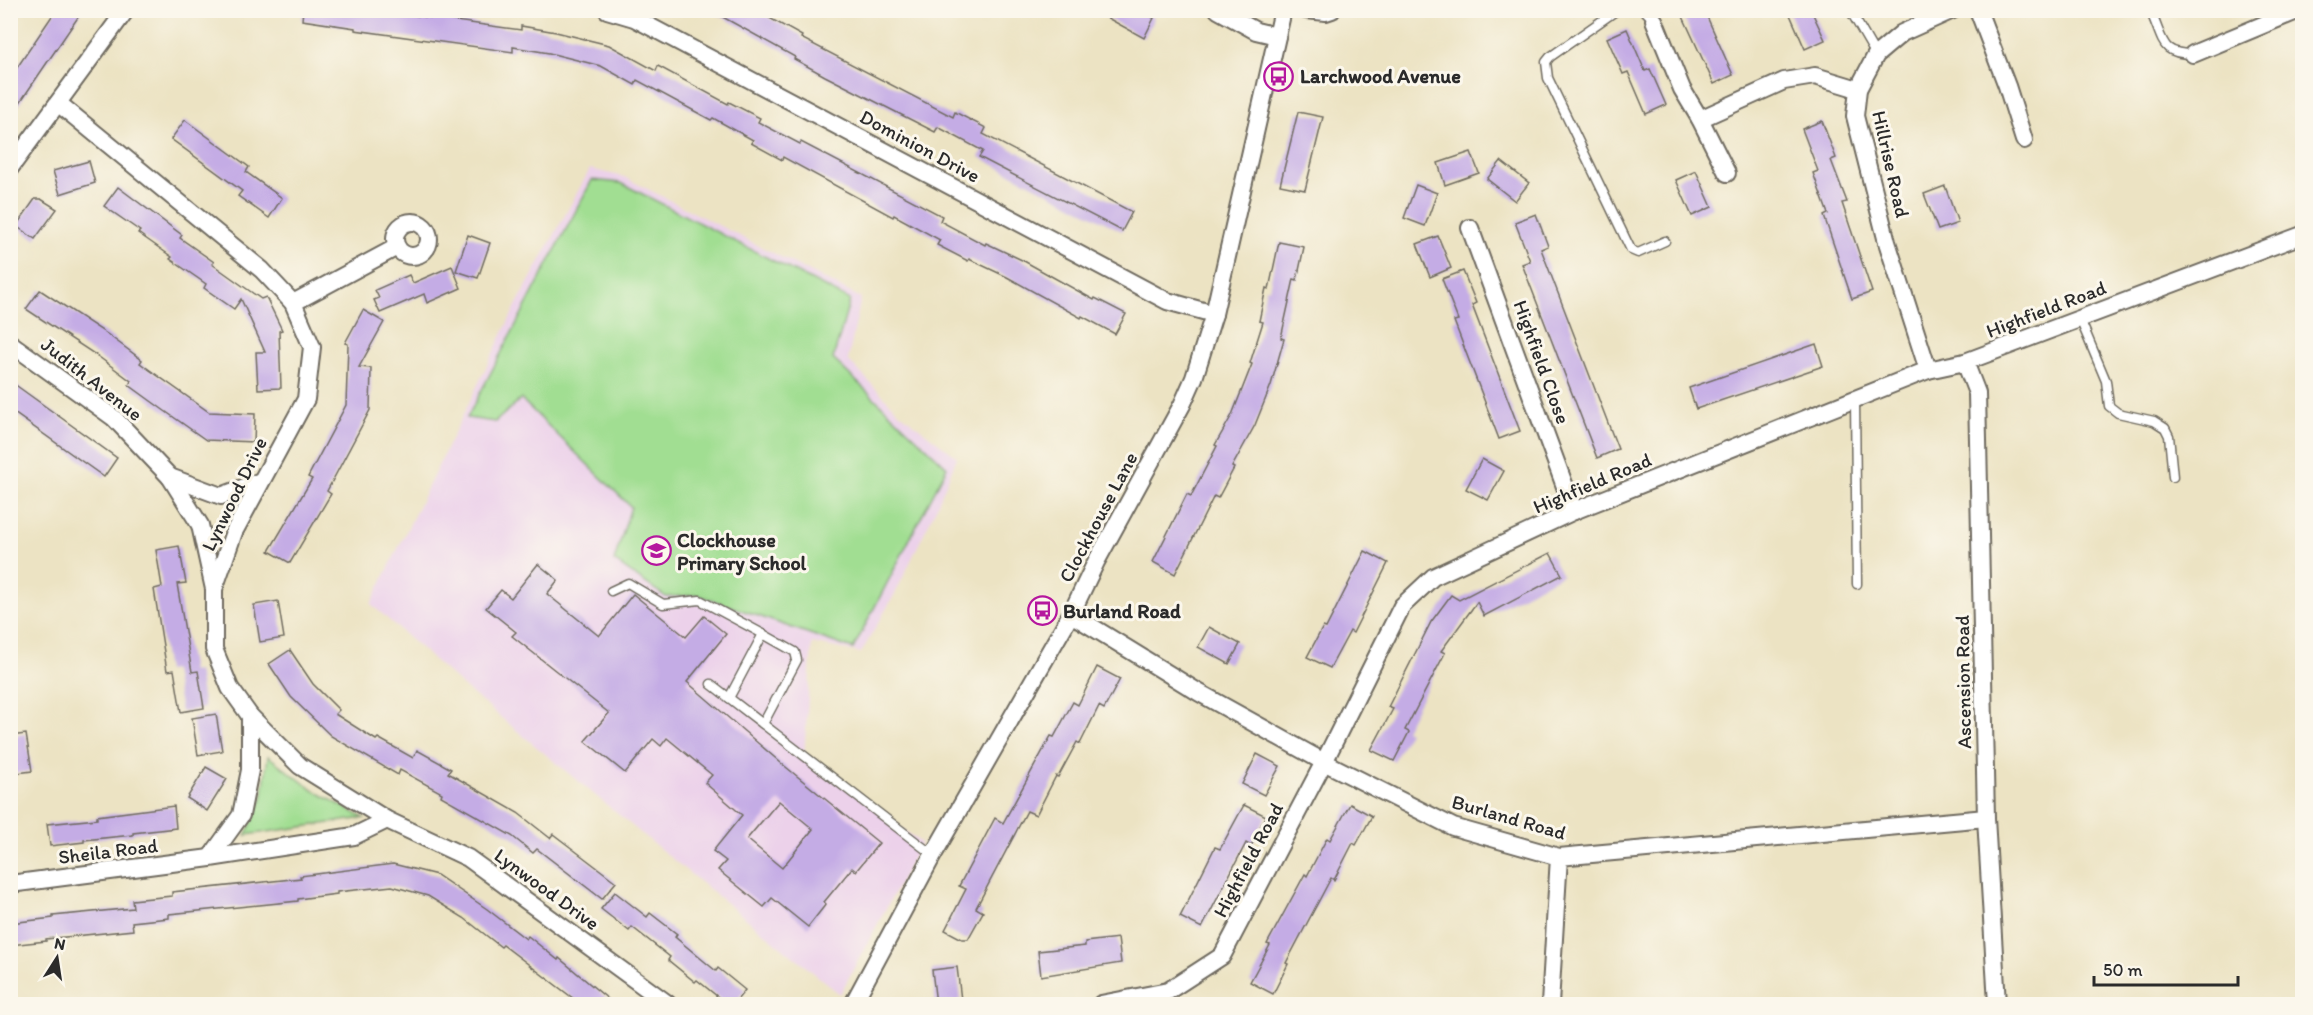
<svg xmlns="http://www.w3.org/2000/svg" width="2313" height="1015" font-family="Itim,sans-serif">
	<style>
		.built { fill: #ecd1ea }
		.green { fill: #a1de92; stroke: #66845e; stroke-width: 1.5 }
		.building { fill: #c4ace5; fill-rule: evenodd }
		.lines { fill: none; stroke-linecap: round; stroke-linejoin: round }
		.lane-casing { stroke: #6f6b60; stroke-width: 11 }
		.street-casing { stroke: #6f6b60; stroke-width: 20 }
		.lane { stroke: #fff; stroke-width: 8 }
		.street { stroke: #fff; stroke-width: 16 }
		.labels { text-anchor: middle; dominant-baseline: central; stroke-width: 6; stroke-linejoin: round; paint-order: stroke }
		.poi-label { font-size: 20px; font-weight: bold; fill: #2b2b2b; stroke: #fbf7ec; text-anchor: start }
		.street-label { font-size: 20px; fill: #2b2b2b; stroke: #fbf7ec }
	</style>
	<rect width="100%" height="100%" fill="#fbf7ec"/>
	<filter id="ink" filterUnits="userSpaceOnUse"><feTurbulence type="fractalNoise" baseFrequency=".0167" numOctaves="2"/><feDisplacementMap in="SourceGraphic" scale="12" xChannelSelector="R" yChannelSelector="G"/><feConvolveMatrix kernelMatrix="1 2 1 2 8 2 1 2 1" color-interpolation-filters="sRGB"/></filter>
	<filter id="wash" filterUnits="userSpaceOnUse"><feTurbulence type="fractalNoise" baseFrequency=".008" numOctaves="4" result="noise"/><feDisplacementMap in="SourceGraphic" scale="24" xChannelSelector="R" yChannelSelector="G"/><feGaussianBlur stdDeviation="1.35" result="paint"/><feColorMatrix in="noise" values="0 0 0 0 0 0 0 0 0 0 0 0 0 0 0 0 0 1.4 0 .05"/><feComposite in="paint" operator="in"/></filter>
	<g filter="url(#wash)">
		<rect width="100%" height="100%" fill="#ece3c3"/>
		<polygon class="built" points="590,169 624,177 861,298 848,360 900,413 957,457 935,510 896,592 861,653 812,643 804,755 921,843 840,994 699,881 464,687 371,604 517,304"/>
		<g class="green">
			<polygon points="592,180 621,183 850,300 833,359 947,467 853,649 698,595 666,597 614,561 631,507 521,399 495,422 467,418"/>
			<polygon points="268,756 313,790 364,818 246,835 262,799"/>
		</g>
		<g id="blocks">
			<g class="building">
				<polygon points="56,10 83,10 10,117 10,78"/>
				<polygon points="303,10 376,10 521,30 521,26 556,32 609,45 656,71 658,66 728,104 729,102 760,118 758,122 800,144 801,142 942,216 940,221 985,245 986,243 1024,261 1094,300 1095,298 1126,314 1115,334 1082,316 1081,318 1007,277 969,259 968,261 937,245 940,240 894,215 893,217 783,157 782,160 751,143 753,140 713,118 711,120 637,80 635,85 601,66 549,53 513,47 513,52 355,30 355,28 302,20"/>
				<polygon points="710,10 767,10 764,15 802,36 801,38 953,117 955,112 986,128 983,134 1132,212 1122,231 979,157 983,151 938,127 935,132 825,76 794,59 795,57"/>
				<polygon points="1093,10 1140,10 1154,18 1144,38"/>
				<polygon points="1680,10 1704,10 1733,75 1714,84"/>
				<polygon points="1788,10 1811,10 1825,40 1805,49"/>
				<polygon points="1627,29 1645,71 1650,69 1666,105 1646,114 1628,72 1623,74 1607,38"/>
				<polygon points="1298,112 1323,117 1305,190 1280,185"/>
				<polygon points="185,120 249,167 246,172 282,198 269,218 238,196 242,191 171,139"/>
				<polygon points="1822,121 1836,158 1831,160 1847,202 1842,203 1872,292 1852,299 1824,216 1828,214 1813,173 1818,171 1802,129"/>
				<polygon points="1471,152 1479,173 1445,185 1438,163"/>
				<polygon points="89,161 95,183 60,194 53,171"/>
				<polygon points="1501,161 1529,183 1515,201 1487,179"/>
				<polygon points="1696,171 1712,207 1692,216 1676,180"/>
				<polygon points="1416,185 1437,193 1425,226 1404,218"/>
				<polygon points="1945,186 1958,223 1938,230 1924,194"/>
				<polygon points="118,187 182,235 180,238 214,262 212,264 261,299 266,297 282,330 279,331 281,388 258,389 256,352 265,352 241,299 234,309 204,288 206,284 170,259 172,257 138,233 140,231 104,206"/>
				<polygon points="35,199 41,199 57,209 35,239 16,226"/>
				<polygon points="1536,214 1548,246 1541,249 1618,449 1597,458 1522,264 1530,261 1515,222"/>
				<polygon points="468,235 490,243 478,278 456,271"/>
				<polygon points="1438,236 1451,268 1430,277 1417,244"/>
				<polygon points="1279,242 1304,247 1297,280 1294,279 1281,338 1284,339 1271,385 1255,425 1232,467 1234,468 1218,498 1214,496 1175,574 1153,562 1187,494 1191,496 1217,446 1215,445 1232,415 1252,364 1250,363 1263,322 1259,321 1266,288 1269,289"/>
				<polygon points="452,266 461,288 427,303 424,294 380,313 374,300 379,298 375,290 409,275 413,283"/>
				<polygon points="1463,271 1476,303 1472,305 1520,431 1499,439 1454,321 1458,320 1442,279"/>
				<polygon points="40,290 107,334 142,360 140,363 209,412 255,414 254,442 206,440 162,409 129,385 131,381 99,357 26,309"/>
				<polygon points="363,310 384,322 359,367 371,368 370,410 327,491 331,494 290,563 269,551 312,479 308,477 346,405 348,344 345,343"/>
				<polygon points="1816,344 1823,366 1696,409 1689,388"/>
				<polygon points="10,381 117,458 104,477 10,410"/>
				<polygon points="1482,459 1504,471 1488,500 1466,489"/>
				<polygon points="179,546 186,583 177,584 192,672 198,671 204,708 181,712 174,670 167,671 154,589 162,587 156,550"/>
				<polygon points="1365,551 1388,563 1353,633 1350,631 1330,668 1307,657 1323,627 1326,628"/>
				<polygon points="1550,553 1562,575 1484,616 1477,602 1441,651 1445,653 1405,730 1409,732 1394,761 1371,750 1393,709 1388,707 1431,622 1451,595 1459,600"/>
				<path d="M538,564l20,16 -11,14 52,42 34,-42 53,43 18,-21 22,18 -39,48 94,81 98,80 -23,28 -4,-3 -28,34 2,2 -18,23 -36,-29 -8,9 -46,-37 8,-9 -13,-10 29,-36 -37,-32 7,-8 -45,-37 -6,8 -8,-7 -28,34 -40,-32 24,-28 -97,-77 4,-4 -30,-24 15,-18 10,8zM779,801l34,28 -31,39 -35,-29z"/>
				<polygon points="278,601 284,638 260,642 254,605"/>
				<polygon points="1209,627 1240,644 1229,664 1198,647"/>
				<polygon points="290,650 313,684 339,710 335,714 376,740 378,738 413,758 417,750 451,769 448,773 518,813 550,838 553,834 616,882 602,899 537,849 533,853 512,836 441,796 442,793 400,770 398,775 331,736 291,697 269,664"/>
				<polygon points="1097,667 1120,679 1104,709 1099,706 1080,744 1077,742 1058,777 1056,776 1036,815 1027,811 976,908 983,912 968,939 962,939 945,930 966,889 959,886 995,818 1003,823 1051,736 1054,737 1073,702 1078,705"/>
				<polygon points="216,714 222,751 198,755 192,718"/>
				<polygon points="26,734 32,771 10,774 10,736"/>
				<polygon points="1257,754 1280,766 1264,795 1242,784"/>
				<polygon points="206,767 227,779 207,811 187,798"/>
				<polygon points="1350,804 1372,816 1356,845 1353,843 1334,880 1331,878 1286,963 1288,964 1273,994 1250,982 1270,945 1267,944 1305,874 1307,876 1327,838 1330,840"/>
				<polygon points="1244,805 1266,816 1251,846 1246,843 1202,928 1180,917 1215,847 1220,849"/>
				<polygon points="174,806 176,828 133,833 133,835 84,840 84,842 50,846 47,824 97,819 97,816"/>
				<polygon points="393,864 437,875 487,909 526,939 528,936 558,960 559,958 615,1005 582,1005 503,945 501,947 464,918 428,896 392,886 337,892 337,894 298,899 298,901 169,914 169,918 132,922 133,930 46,939 46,941 10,945 10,923 53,918 53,916 133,908 132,900 172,896 172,892 301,878 300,876"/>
				<polygon points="615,892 647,917 650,913 677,934 675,937 716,971 718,968 745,990 733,1005 728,1005 697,980 695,982 668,960 670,957 632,927 629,931 601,909"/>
				<polygon points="1118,938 1121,963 1041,976 1038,951 1085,946 1085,942"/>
				<polygon points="957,967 961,1000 936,1004 932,970"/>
			</g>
		</g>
	</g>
	<g filter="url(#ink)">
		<use href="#blocks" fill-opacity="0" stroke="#6f6b60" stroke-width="1.5"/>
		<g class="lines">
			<defs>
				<g id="lane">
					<polyline points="1617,10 1550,57 1546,62 1548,78 1631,250 1638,253 1665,241"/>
					<polyline points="1644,10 1654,20"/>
					<polyline points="1850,10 1876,55"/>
					<path d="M2153,17c11,26 9,37 40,37"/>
					<polyline points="2080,319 2106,381 2109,406 2118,413 2154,421 2165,428 2169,436 2173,477"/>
					<polyline points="1855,400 1857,584"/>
					<polyline points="611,591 628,583 663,604 700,600 763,634"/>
					<polyline points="711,684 933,855"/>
					<polyline points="729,698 763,634 795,652 797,660 763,724"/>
				</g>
				<g id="street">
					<polyline points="607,10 634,18 1167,301 1214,314"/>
					<polyline points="1218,10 1256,31 1277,36"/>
					<polyline points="1306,10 1326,12 1332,10"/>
					<polyline points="1978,10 2007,86 2024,140"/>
					<polyline points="1654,20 1682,89 1700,119 1727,173"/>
					<polyline points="2193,54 2299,10"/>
					<polyline points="58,103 262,270 293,303 312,347 306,399 234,532 214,589 214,649 230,688 250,716 300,766 387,820 468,858 668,1004"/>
					<polyline points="1700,119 1784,81 1815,76 1858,89"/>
					<polyline points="10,168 126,10"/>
					<circle cx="412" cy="239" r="17"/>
					<polyline points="1470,228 1574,511"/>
					<polyline points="293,303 397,247"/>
					<polyline points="10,343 114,418 170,477 221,496 261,481"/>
					<polyline points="1965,362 1977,393 1986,818 1997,1004"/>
					<polyline points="1928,370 1887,242 1855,116 1858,89 1876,55 1902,33 1953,10"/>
					<polyline points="170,477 200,525 214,589"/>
					<polyline points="1071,614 1198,692 1324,762 1453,827 1559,857 1986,818"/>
					<polyline points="210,858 241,815 250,770 250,716"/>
					<polyline points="10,884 210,858 354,836 387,820"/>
					<polyline points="853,1004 933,855 1071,614 1096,562 1182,405 1194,378 1214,314 1283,10"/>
					<polyline points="1101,1004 1168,991 1222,956 1324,762 1402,606 1433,577 1574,511 1928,370 1965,362 2302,235"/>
					<polyline points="1550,1004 1559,857"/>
				</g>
			</defs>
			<use href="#lane" class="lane-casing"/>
			<use href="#street" class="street-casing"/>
			<use href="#lane" class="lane"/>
			<use href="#street" class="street"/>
		</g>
	</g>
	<defs>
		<symbol id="bus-ring" viewBox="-11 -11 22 22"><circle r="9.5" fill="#fbf7ec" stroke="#b5179e" stroke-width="1.5"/><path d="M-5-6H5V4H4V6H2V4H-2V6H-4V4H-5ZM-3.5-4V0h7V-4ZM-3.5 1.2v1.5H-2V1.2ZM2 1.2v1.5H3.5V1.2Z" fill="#b5179e"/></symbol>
		<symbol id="school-ring" viewBox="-11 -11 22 22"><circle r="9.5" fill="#fbf7ec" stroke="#b5179e" stroke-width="1.5"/><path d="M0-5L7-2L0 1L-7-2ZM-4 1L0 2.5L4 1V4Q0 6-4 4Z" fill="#b5179e"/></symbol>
	</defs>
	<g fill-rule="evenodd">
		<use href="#bus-ring" x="1262" y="60" width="33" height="33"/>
		<use href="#school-ring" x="640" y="534" width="33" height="33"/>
		<use href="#bus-ring" x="1026" y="594" width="33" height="33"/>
	</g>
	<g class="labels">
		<g class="poi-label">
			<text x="1300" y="76">Larchwood Avenue</text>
			<text x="677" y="540">Clockhouse<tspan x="677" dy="23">Primary School</tspan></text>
			<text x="1063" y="611">Burland Road</text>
		</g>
		<g class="street-label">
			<text transform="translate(920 146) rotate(28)">Dominion Drive</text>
			<text transform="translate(1891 164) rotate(77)">Hillrise Road</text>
			<text transform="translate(2046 309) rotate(-21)">Highfield Road</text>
			<text transform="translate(1542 362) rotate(70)">Highfield Close</text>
			<text transform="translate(92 379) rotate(38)">Judith Avenue</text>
			<text transform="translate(1592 483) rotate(-23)">Highfield Road</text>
			<text transform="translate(234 494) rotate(-64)">Lynwood Drive</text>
			<text transform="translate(1098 517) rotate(-62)">Clockhouse Lane</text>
			<text transform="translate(1963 682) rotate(-91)">Ascension Road</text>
			<text transform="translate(1509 817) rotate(16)">Burland Road</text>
			<text transform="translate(108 851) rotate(-7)">Sheila Road</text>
			<text transform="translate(1248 860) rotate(-62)">Highfield Road</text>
			<text transform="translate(547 889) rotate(36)">Lynwood Drive</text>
		</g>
	</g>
	<rect width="2313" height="1015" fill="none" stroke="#fbf7ec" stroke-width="36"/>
	<g transform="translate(57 958) rotate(12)" stroke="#fbf7ec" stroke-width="4.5" paint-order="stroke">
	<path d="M0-4.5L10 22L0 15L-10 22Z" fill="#2b2b2b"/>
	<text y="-9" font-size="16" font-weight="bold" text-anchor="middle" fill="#2b2b2b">N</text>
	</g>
	<path d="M2094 976v9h144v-9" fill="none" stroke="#2b2b2b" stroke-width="3"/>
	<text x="2103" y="976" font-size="18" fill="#2b2b2b" stroke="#fbf7ec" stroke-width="4.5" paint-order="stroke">50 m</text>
</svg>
